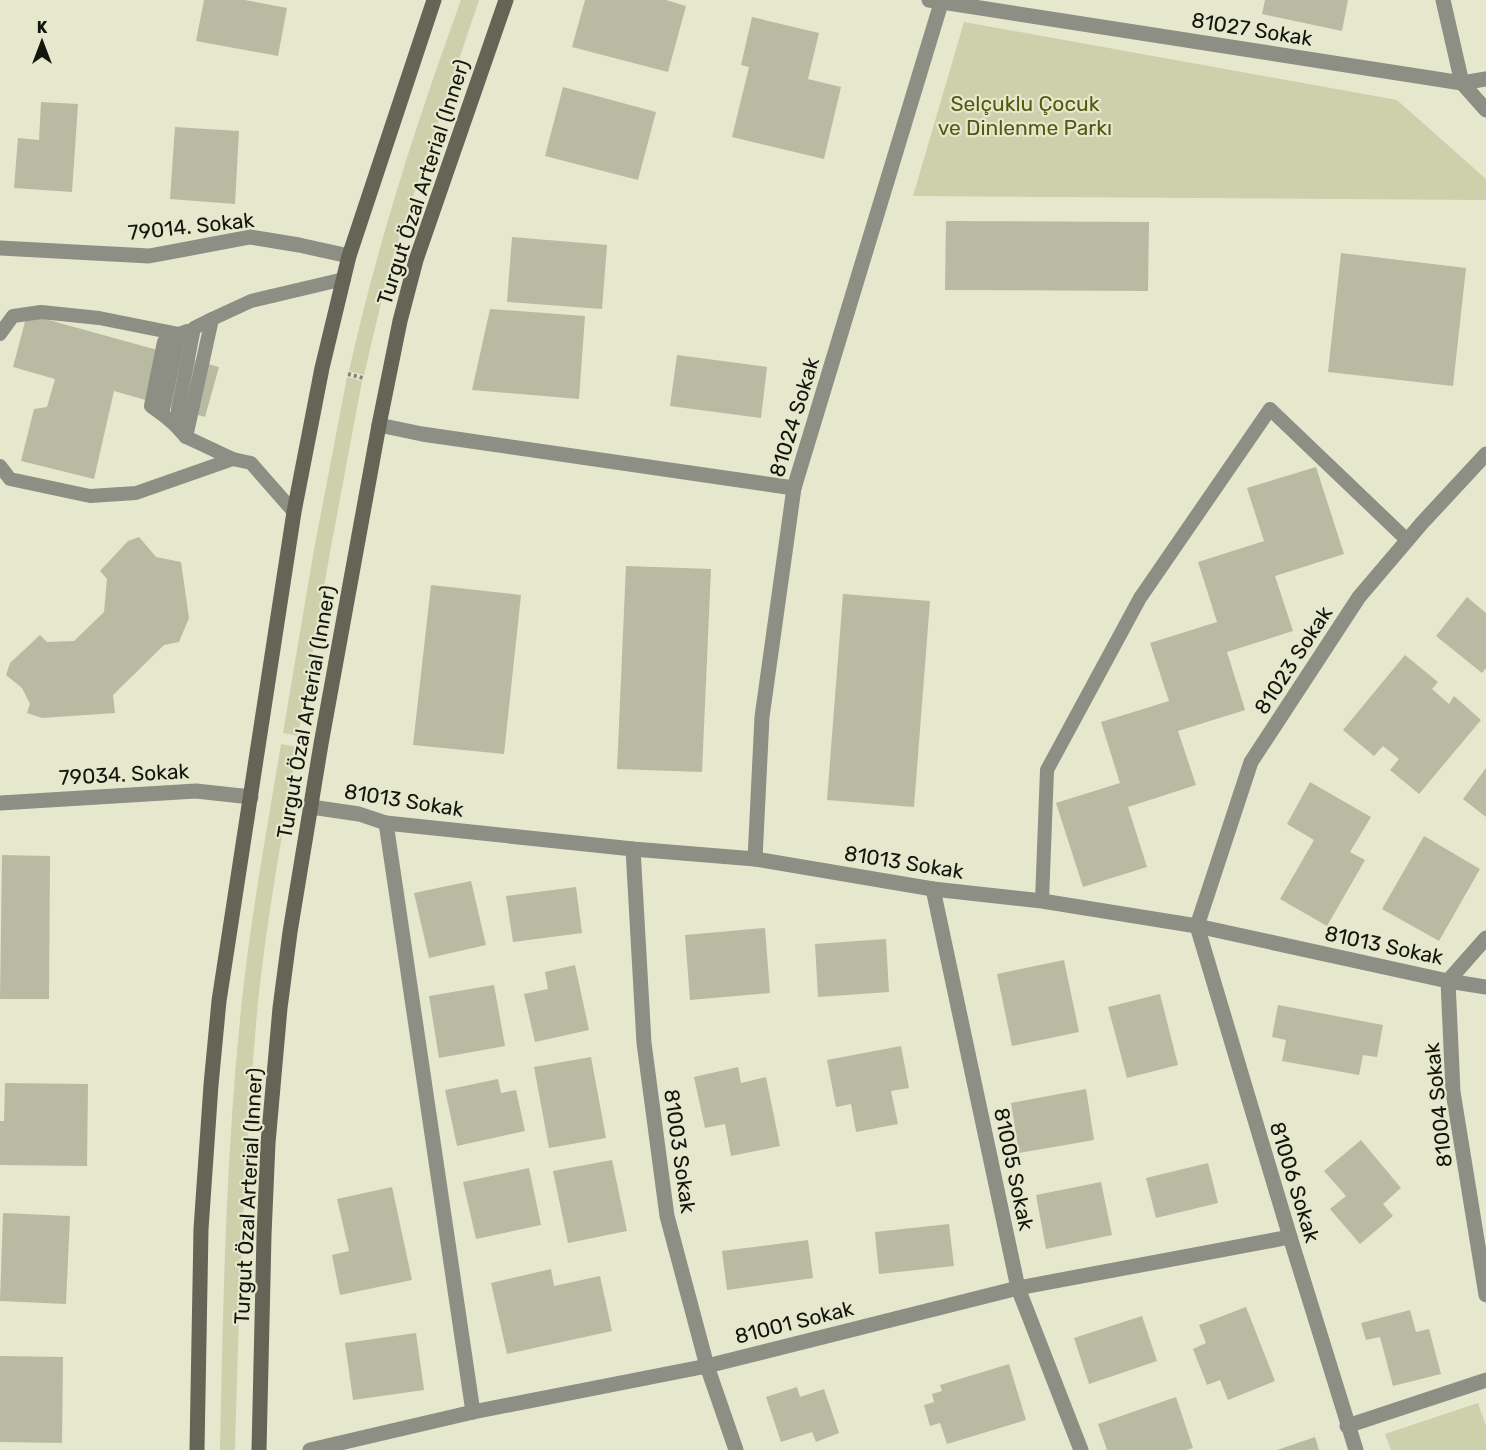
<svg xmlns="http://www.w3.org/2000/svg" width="1486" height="1450" font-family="Rubik,sans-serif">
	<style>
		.green { fill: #ccd0ab }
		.building { fill: #b8bba1 }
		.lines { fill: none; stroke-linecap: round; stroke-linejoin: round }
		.path { stroke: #848573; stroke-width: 4; stroke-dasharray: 3 3; stroke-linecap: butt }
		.lane { stroke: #8d8e84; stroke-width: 14 }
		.street { stroke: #8d8e84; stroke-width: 15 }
		.secondary { stroke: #646556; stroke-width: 15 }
		.labels { text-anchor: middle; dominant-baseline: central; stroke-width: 4.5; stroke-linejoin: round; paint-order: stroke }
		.street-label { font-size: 21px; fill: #14150c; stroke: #e6e8ce }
		.park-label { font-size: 21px; fill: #55580f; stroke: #e6e8ce }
	</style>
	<rect width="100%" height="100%" fill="#e6e8ce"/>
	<g class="green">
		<path d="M461,0h18l-89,265 -26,110 -15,-4c28,-126 68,-250 112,-371z"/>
		<polygon points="964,22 1397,100 1486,179 1486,200 913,196"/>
		<polygon points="347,377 362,381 329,558 298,736 283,733 313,555"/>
		<path d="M281,744l16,3c-14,84 -30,170 -39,255 -14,149 -19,298 -23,448h-15c3,-150 6,-300 22,-450 9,-85 25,-171 39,-256z"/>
		<polygon points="1478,1403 1486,1426 1486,1450 1391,1450 1385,1434"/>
	</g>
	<g class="building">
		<polygon points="204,0 245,0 287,8 278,56 196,41"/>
		<polygon points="585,0 666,0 686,6 668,72 572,47"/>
		<polygon points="1265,0 1348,0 1342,31 1262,14"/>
		<polygon points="752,17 819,33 808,79 841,87 824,159 732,137 749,67 741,65"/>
		<polygon points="563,87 656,112 638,180 545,156"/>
		<polygon points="41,102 78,104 72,192 14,188 18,138 39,140"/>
		<polygon points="175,127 239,131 235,204 170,199"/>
		<polygon points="946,221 1149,222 1148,291 945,290"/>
		<polygon points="512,237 607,245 602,309 507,302"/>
		<polygon points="1341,253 1466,268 1453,386 1328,372"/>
		<polygon points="490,309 585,316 579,399 472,390"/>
		<polygon points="27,314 219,367 205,417 114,391 94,479 21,461 34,409 47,407 55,379 13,367"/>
		<polygon points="677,355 767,367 761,418 670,406"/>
		<polygon points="1316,467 1344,554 1275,576 1293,631 1227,652 1245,710 1178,731 1196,785 1128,807 1147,867 1083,887 1056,803 1120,783 1101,722 1169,701 1150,643 1217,622 1198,562 1264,541 1247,488"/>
		<polygon points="139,537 156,557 181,562 189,618 179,642 164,645 113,695 115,713 42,718 27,713 30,704 22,688 6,675 10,663 40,635 47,642 74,641 104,612 107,579 100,571 128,541"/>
		<polygon points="626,566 711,569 702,772 617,769"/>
		<polygon points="431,585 521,595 504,754 413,745"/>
		<polygon points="843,594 930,601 914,807 827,800"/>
		<polygon points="1467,597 1486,613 1486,668 1482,673 1436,636"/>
		<polygon points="1405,655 1438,682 1432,689 1449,704 1454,696 1481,720 1419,794 1390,770 1399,759 1383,746 1374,756 1343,730"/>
		<polygon points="1486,768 1486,817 1463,799"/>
		<polygon points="1310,782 1371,817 1350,852 1365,860 1327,926 1280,899 1314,840 1287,824"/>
		<polygon points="1424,836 1480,869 1439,941 1382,909"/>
		<polygon points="2,855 50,856 49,999 0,999"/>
		<polygon points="471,881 486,945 429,958 414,893"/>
		<polygon points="576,887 582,933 513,942 506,896"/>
		<polygon points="765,928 770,993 690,1000 685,935"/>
		<polygon points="886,939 889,992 818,997 815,944"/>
		<polygon points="1064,960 1079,1032 1012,1046 997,974"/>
		<polygon points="575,965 589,1030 535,1042 524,994 548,989 545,972"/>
		<polygon points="494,985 505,1046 439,1058 429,996"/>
		<polygon points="1160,994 1178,1065 1127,1078 1108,1007"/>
		<polygon points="1278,1005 1383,1025 1377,1057 1363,1055 1359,1075 1282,1061 1286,1040 1272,1037"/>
		<polygon points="901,1046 909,1088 891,1091 898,1124 856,1132 851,1104 836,1107 827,1060"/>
		<polygon points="591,1057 606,1138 549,1148 534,1067"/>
		<polygon points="738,1067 741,1083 766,1077 780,1146 731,1156 725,1124 705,1128 694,1077"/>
		<polygon points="498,1079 501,1093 516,1090 525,1131 457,1146 445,1090"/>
		<polygon points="5,1083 88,1084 87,1166 0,1165 0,1121 4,1121"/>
		<polygon points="1086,1089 1094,1140 1019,1153 1011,1103"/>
		<polygon points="1361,1140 1401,1188 1383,1204 1393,1216 1360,1244 1330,1209 1346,1196 1324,1171"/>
		<polygon points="612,1160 627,1231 568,1243 553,1171"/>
		<polygon points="1208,1163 1218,1203 1156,1218 1146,1178"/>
		<polygon points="529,1168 541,1225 476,1239 463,1182"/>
		<polygon points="1101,1182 1112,1235 1046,1249 1036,1195"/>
		<polygon points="392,1187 412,1280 340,1295 332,1255 349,1251 337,1199"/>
		<polygon points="3,1213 70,1216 66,1304 0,1301"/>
		<polygon points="949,1224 954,1266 879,1274 875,1232"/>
		<polygon points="808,1240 813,1278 727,1290 722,1251"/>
		<polygon points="551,1269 554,1286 600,1276 612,1331 507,1354 491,1283"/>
		<polygon points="1246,1307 1275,1381 1228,1400 1220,1380 1207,1385 1193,1349 1206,1343 1199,1325"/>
		<polygon points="1410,1310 1416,1332 1429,1329 1441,1374 1393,1386 1380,1337 1366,1340 1361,1323"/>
		<polygon points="1142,1316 1157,1361 1089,1384 1074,1338"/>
		<polygon points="416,1333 424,1390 353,1400 345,1343"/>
		<polygon points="0,1356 63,1357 62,1443 0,1442"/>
		<polygon points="1009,1364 1026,1420 947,1444 940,1423 930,1426 924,1405 934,1402 932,1394 942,1391 940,1385"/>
		<polygon points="797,1387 800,1397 824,1389 839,1433 816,1442 812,1432 781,1442 766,1397"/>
		<polygon points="1176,1397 1193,1448 1186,1450 1107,1450 1098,1424"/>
		<polygon points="1315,1437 1319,1450 1277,1450"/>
	</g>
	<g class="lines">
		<polyline class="path" points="348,374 363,378"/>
		<g class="lane">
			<polyline points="0,334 13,316 41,312 99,318 179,334"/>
			<polyline points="162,414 151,406 164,342 179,334"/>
			<polyline points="175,425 162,414 179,334 187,331"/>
			<polyline points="186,437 175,425 194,328 212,319"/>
			<polyline points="0,466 10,479 90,496 136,493 233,459"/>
			<polyline points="294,512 251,463 233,459 186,437 212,319 251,301 344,279"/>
			<polyline points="1042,901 1047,770 1140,598 1270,409 1407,540"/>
		</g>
		<g class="street">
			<polyline points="929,0 1462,83 1486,79"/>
			<polyline points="1443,0 1462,83 1486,110"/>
			<polyline points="0,248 149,256 250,237 299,245 349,256"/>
			<polyline points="379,425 422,434 794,488"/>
			<polyline points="0,803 196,791 251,797"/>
			<polyline points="311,807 359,814 386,823 633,849 755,859 933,889 1042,901 1197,926 1448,981 1486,987"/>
			<polyline points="386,823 473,1412"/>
			<polyline points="633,849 644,1043 667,1216 707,1366 736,1450"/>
			<polyline points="755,859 762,717 794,488 942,0"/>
			<polyline points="933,889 1018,1288 1081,1450"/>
			<polyline points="1486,938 1448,981 1453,1092 1486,1295"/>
			<polyline points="1347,1426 1486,1380"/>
			<polyline points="310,1450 473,1412 707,1366 1018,1288 1290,1237"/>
			<polyline points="1356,1450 1290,1237 1197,926 1251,762 1359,597 1422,523 1486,454"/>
		</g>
		<g class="secondary">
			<polyline points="197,1450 201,1229 211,1085 219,1001 294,512 322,368 349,256 434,0"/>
			<polyline points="259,1450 264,1235 268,1143 280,1008 290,932 321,744 379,425 400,321 416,260 506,0"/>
		</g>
	</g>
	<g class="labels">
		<g class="street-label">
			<text transform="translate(1252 29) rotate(9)">81027 Sokak</text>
			<text transform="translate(423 182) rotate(-72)">Turgut Özal Arterial (Inner)</text>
			<text transform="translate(191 226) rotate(-6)">79014. Sokak</text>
			<text transform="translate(794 417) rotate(-73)">81024 Sokak</text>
			<text transform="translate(1293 660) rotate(-57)">81023 Sokak</text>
			<text transform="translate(306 712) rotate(-80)">Turgut Özal Arterial (Inner)</text>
			<text transform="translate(124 774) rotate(-3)">79034. Sokak</text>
			<text transform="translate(404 800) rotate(9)">81013 Sokak</text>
			<text transform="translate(904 862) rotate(9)">81013 Sokak</text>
			<text transform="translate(1384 945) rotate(12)">81013 Sokak</text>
			<text transform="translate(1438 1105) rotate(-96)">81004 Sokak</text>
			<text transform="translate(680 1151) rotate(82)">81003 Sokak</text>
			<text transform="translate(1014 1169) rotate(78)">81005 Sokak</text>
			<text transform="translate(1295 1182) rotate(73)">81006 Sokak</text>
			<text transform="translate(248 1196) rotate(-87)">Turgut Özal Arterial (Inner)</text>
			<text transform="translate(794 1322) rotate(-14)">81001 Sokak</text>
		</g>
		<g class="park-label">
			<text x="1025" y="103">Selçuklu Çocuk<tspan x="1025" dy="24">ve Dinlenme Parkı</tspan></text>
		</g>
	</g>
	<g transform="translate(42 42)" stroke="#e6e8ce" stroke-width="4.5" paint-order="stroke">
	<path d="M0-4.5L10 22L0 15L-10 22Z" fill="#14150c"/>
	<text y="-9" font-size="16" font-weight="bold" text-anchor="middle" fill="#14150c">K</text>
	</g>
</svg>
